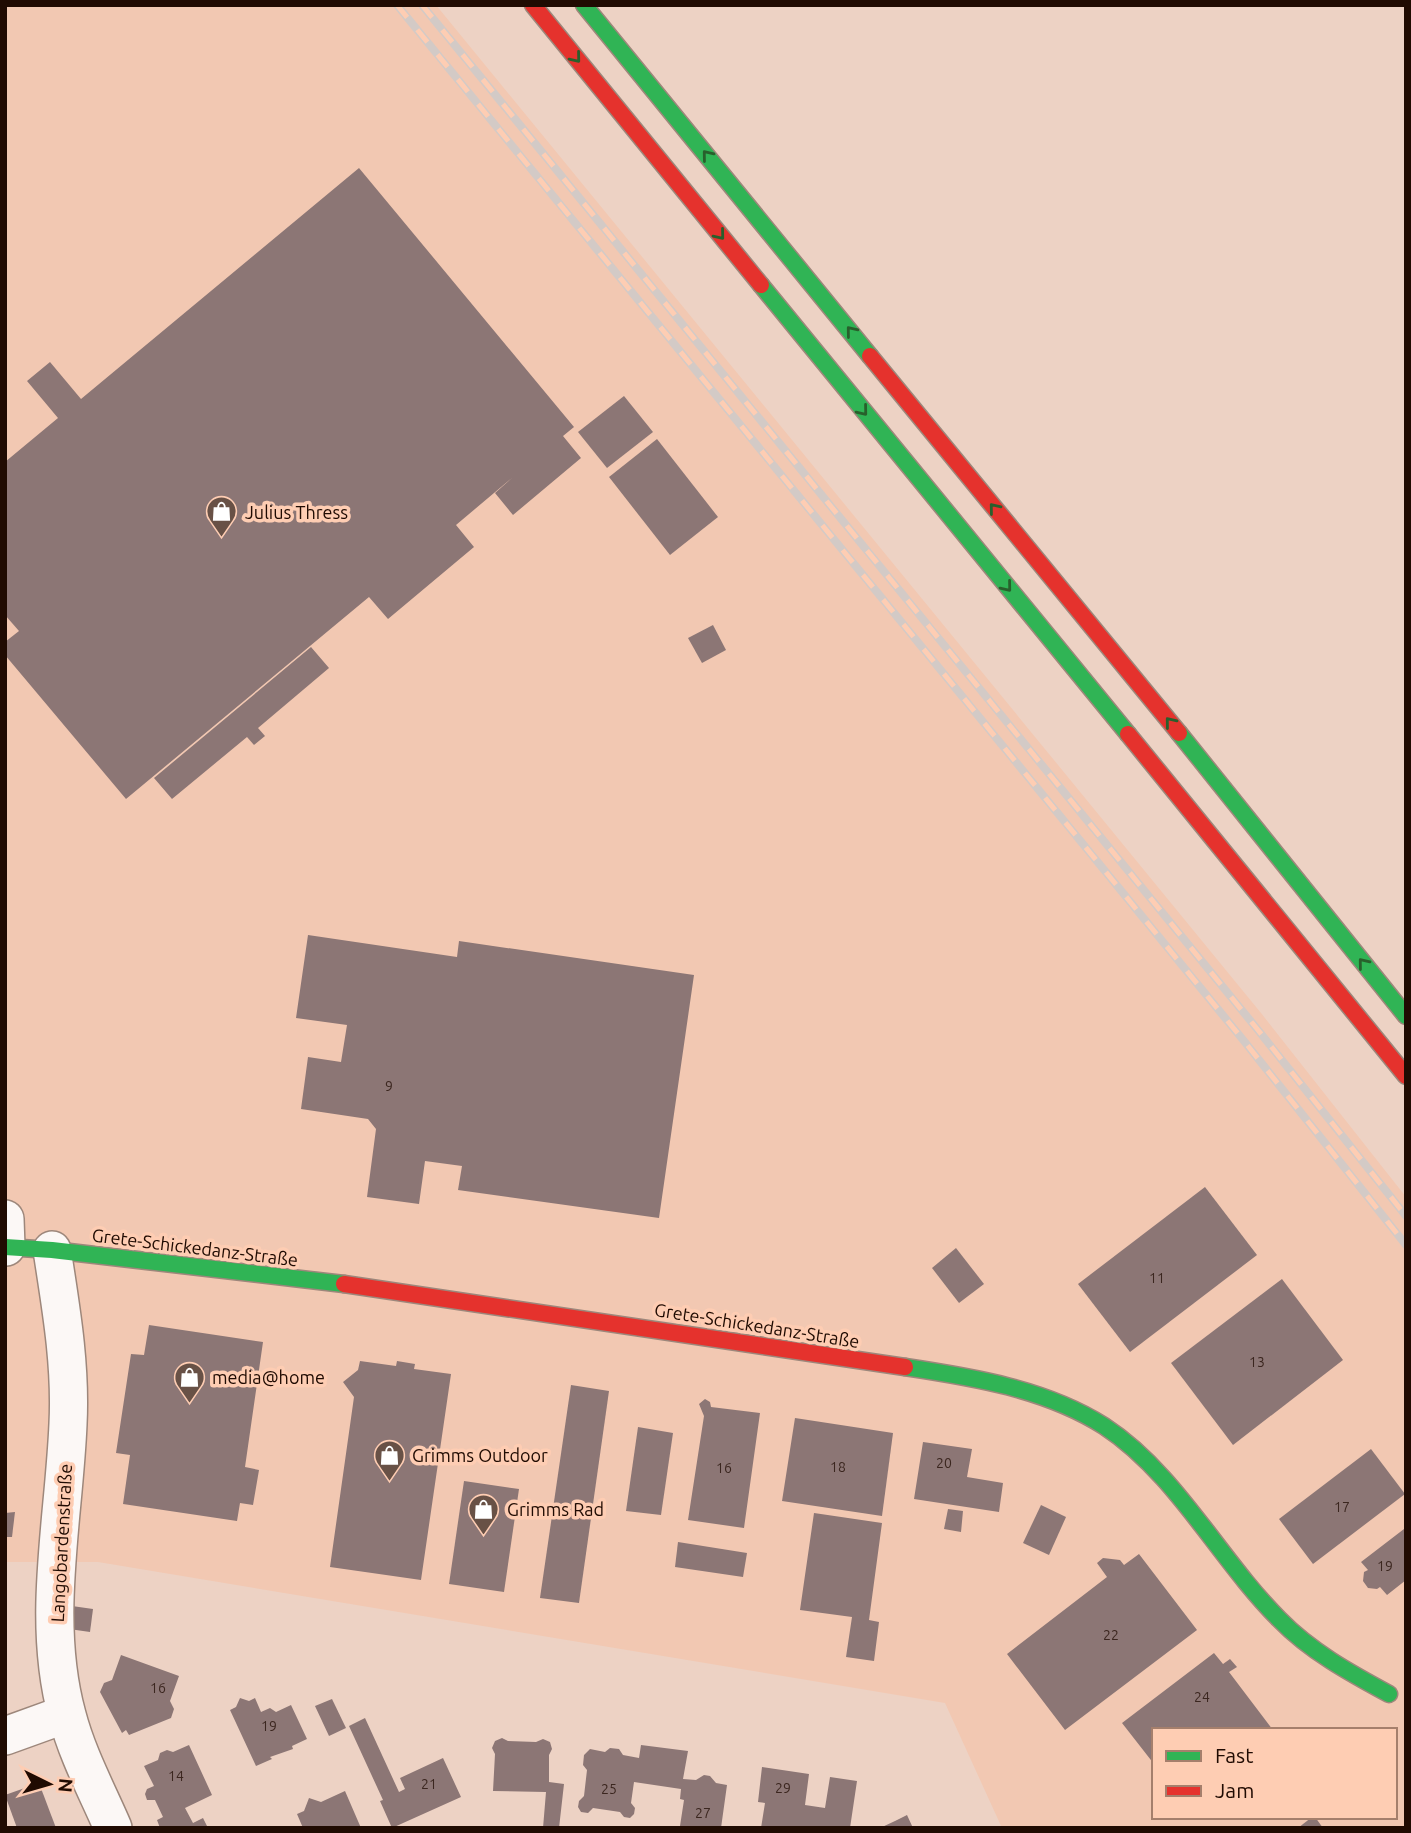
<svg xmlns="http://www.w3.org/2000/svg" width="1411" height="1833" font-family="Ubuntu,sans-serif">
	<style>
		.built { fill: #f2c8b2; fill-rule: evenodd }
		.building { fill: #8c7675 }
		.lines { fill: none; stroke-linecap: round; stroke-linejoin: round }
		.street-casing { stroke: #9d877b; stroke-width: 40 }
		.fast-casing { stroke: #9d877b; stroke-width: 19 }
		.jam-casing { stroke: #9d877b; stroke-width: 19 }
		.street { stroke: #fcf8f6; stroke-width: 37 }
		.fast { stroke: #30b455; stroke-width: 16 }
		.jam { stroke: #e5322d; stroke-width: 16 }
		.rail-casing { stroke: #d3cac6; stroke-width: 8 }
		.rail { stroke: #fecdb3; stroke-width: 5; stroke-dasharray: 16; stroke-linecap: butt }
		.oneway { stroke: #28602c }
		.labels { text-anchor: middle; dominant-baseline: central; stroke-width: 7; stroke-linejoin: round; paint-order: stroke }
		.number-label { font-size: 14px; fill: #3b261f }
		.poi-label { font-size: 18px; fill: #200b02; stroke: #fecdb3; text-anchor: start }
		.street-label { font-size: 18px; fill: #200b02; stroke: #fecdb3 }
	</style>
	<rect width="100%" height="100%" fill="#edd2c4"/>
	<path class="built" d="M5,5h431l825,1008 145,184v631h-404l-57,-125 -847,-141h-93zM1154,1730h241v87h-241z"/>
	<g class="building">
		<polygon points="359,168 574,427 563,436 581,458 513,515 495,493 513,477 456,525 474,547 388,619 369,597 126,799 5,655 5,642 19,631 5,615 5,462 58,418 27,381 50,362 81,399"/>
		<polygon points="624,396 653,432 607,468 578,432"/>
		<polygon points="657,439 718,517 670,555 609,477"/>
		<polygon points="713,625 726,650 702,663 688,638"/>
		<polygon points="311,647 329,668 258,728 265,736 254,745 247,737 172,799 154,778"/>
		<polygon points="308,935 457,957 459,941 694,975 659,1218 458,1190 462,1166 425,1161 419,1204 367,1197 376,1129 368,1119 301,1109 308,1057 341,1062 347,1025 296,1018"/>
		<polygon points="1205,1187 1257,1255 1130,1352 1078,1284"/>
		<polygon points="956,1248 984,1284 959,1303 932,1268"/>
		<polygon points="1282,1279 1343,1360 1233,1445 1171,1363"/>
		<polygon points="149,1325 263,1342 245,1467 259,1470 253,1505 240,1503 237,1521 123,1504 130,1455 116,1453 131,1354 144,1355"/>
		<polygon points="360,1361 396,1366 397,1361 415,1364 414,1369 451,1374 421,1580 330,1567 354,1397 343,1382 358,1370"/>
		<polygon points="571,1385 609,1391 579,1603 540,1598"/>
		<polygon points="705,1399 710,1402 711,1407 760,1413 744,1528 688,1520 704,1416 699,1404"/>
		<polygon points="795,1418 893,1433 882,1516 782,1501"/>
		<polygon points="638,1427 673,1433 661,1515 626,1511"/>
		<polygon points="923,1442 972,1449 967,1477 1003,1483 999,1512 914,1499"/>
		<polygon points="1371,1449 1405,1494 1313,1564 1279,1519"/>
		<polygon points="464,1481 519,1489 504,1592 449,1584"/>
		<polygon points="1041,1505 1066,1517 1049,1555 1023,1543"/>
		<polygon points="948,1509 963,1511 961,1532 944,1529"/>
		<polygon points="15,1512 12,1537 5,1537 5,1513"/>
		<polygon points="814,1513 882,1523 869,1620 879,1622 874,1661 846,1657 852,1617 800,1610"/>
		<polygon points="1404,1529 1406,1580 1387,1595 1380,1587 1377,1589 1368,1588 1363,1581 1364,1572 1368,1570 1361,1562"/>
		<polygon points="678,1542 747,1553 743,1577 675,1567"/>
		<polygon points="1139,1554 1197,1630 1065,1730 1007,1654 1107,1577 1097,1563 1103,1558 1120,1560 1124,1565"/>
		<polygon points="72,1606 93,1609 90,1632 69,1629"/>
		<polygon points="1214,1653 1223,1664 1230,1659 1237,1667 1229,1672 1273,1730 1154,1730 1154,1764 1122,1723"/>
		<polygon points="121,1655 179,1676 170,1701 174,1709 171,1718 129,1735 126,1730 122,1733 100,1692 104,1683 112,1680"/>
		<polygon points="240,1698 249,1701 255,1698 261,1712 270,1708 276,1712 291,1705 307,1739 292,1746 293,1749 270,1757 272,1759 256,1766 230,1710 236,1707"/>
		<polygon points="332,1699 346,1728 329,1736 315,1706"/>
		<polygon points="365,1718 399,1792 405,1789 400,1778 443,1758 461,1797 392,1828 380,1801 383,1800 349,1726"/>
		<polygon points="502,1738 508,1741 536,1742 543,1739 550,1742 552,1749 549,1755 549,1782 564,1784 559,1828 543,1828 546,1792 493,1791 495,1754 492,1748 495,1741"/>
		<polygon points="189,1745 212,1795 185,1808 193,1823 203,1818 208,1828 160,1828 157,1820 163,1817 155,1800 147,1800 145,1794 147,1789 154,1786 144,1766 158,1760 160,1753 167,1750 173,1752"/>
		<polygon points="641,1745 688,1751 683,1779 696,1780 704,1775 710,1776 716,1783 727,1785 721,1828 680,1826 684,1800 680,1799 681,1789 634,1782 631,1803 635,1808 634,1814 630,1818 624,1817 620,1812 593,1808 588,1813 581,1812 578,1807 579,1801 584,1796 587,1770 583,1765 584,1755 590,1749 605,1752 610,1748 619,1749 623,1755 639,1758"/>
		<polygon points="762,1767 809,1774 805,1805 825,1808 830,1777 857,1781 850,1828 761,1828 765,1803 758,1802"/>
		<polygon points="39,1783 56,1828 17,1828 5,1795"/>
		<polygon points="345,1791 361,1828 303,1828 297,1814 304,1811 309,1798 321,1802"/>
		<polygon points="907,1815 913,1828 880,1828 895,1821"/>
		<polygon points="1312,1817 1315,1817 1323,1828 1298,1828"/>
	</g>
	<g class="lines">
		<defs>
			<g id="street">
				<polyline points="5,1219 6,1247"/>
				<path d="M52,1250c9,58 19,115 16,174 -4,96 -27,196 -1,291 10,39 30,76 46,113"/>
				<polyline points="5,1736 66,1714"/>
			</g>
			<g id="fast">
				<polyline points="584,5 870,356"/>
				<polyline points="761,285 1128,734"/>
				<polyline points="1179,733 1406,1016"/>
				<polyline points="5,1247 52,1250 344,1284"/>
				<path d="M905,1367c67,10 141,22 199,59 72,47 115,133 175,193 31,32 71,54 110,75"/>
			</g>
			<g id="jam">
				<polyline points="533,5 761,285"/>
				<polyline points="870,356 1179,733"/>
				<polyline points="1128,734 1406,1076"/>
				<polyline points="344,1284 905,1367"/>
			</g>
		</defs>
		<use href="#street" class="street-casing"/>
		<use href="#fast" class="fast-casing"/>
		<use href="#jam" class="jam-casing"/>
		<use href="#street" class="street"/>
		<use href="#fast" class="fast"/>
		<use href="#jam" class="jam"/>
		<defs>
			<g id="rail">
				<polyline points="397,5 1244,1041 1406,1245"/>
				<polyline points="422,5 1258,1030 1406,1216"/>
			</g>
		</defs>
		<use href="#rail" class="rail-casing"/>
		<use href="#rail" class="rail"/>
	</g>
	<defs><path id="oneway-chevron" d="M-2-3.5L2.5 0L-2 3.5" fill="none" stroke-width="1.6" stroke-linecap="round" stroke-linejoin="round" transform="scale(1.75)"/></defs>
	<g class="oneway">
		<use href="#oneway-chevron" transform="translate(576 58) rotate(51)"/>
		<use href="#oneway-chevron" transform="translate(707 155) rotate(-129)"/>
		<use href="#oneway-chevron" transform="translate(720 235) rotate(51)"/>
		<use href="#oneway-chevron" transform="translate(851 331) rotate(-129)"/>
		<use href="#oneway-chevron" transform="translate(863 411) rotate(51)"/>
		<use href="#oneway-chevron" transform="translate(994 508) rotate(-129)"/>
		<use href="#oneway-chevron" transform="translate(1007 587) rotate(51)"/>
		<use href="#oneway-chevron" transform="translate(1170 722) rotate(-129)"/>
		<use href="#oneway-chevron" transform="translate(1363 963) rotate(-129)"/>
	</g>
	<defs>
		<symbol id="shop-pin" viewBox="-11 -11 22 30"><path d="M0 17L-7.5 6A9.5 9.5 0 1 1 7.5 6Z" fill="#685146" stroke="#fecdb3"/><path d="M-5-2.5h2.3a2.7 3.5 0 0 1 5.4 0H5L5.5 6h-11ZM-1.5-2.5h3a1.5 2.3 0 0 0-3 0Z" fill="#fff"/></symbol>
	</defs>
	<g fill-rule="evenodd">
		<use href="#shop-pin" x="204" y="494" width="35" height="47"/>
		<use href="#shop-pin" x="172" y="1360" width="35" height="47"/>
		<use href="#shop-pin" x="372" y="1438" width="35" height="47"/>
		<use href="#shop-pin" x="466" y="1492" width="35" height="47"/>
	</g>
	<g class="labels">
		<g class="number-label">
			<text x="389" y="1086">9</text>
			<text x="1157" y="1278">11</text>
			<text x="1257" y="1362">13</text>
			<text x="944" y="1463">20</text>
			<text x="838" y="1467">18</text>
			<text x="724" y="1468">16</text>
			<text x="1342" y="1507">17</text>
			<text x="1385" y="1566">19</text>
			<text x="1111" y="1635">22</text>
			<text x="158" y="1688">16</text>
			<text x="1202" y="1697">24</text>
			<text x="269" y="1726">19</text>
			<text x="176" y="1776">14</text>
			<text x="429" y="1784">21</text>
			<text x="783" y="1788">29</text>
			<text x="609" y="1789">25</text>
			<text x="703" y="1813">27</text>
		</g>
		<g class="poi-label">
			<text x="245" y="512">Julius Thress</text>
			<text x="212" y="1377">media@home</text>
			<text x="412" y="1455">Grimms Outdoor</text>
			<text x="507" y="1509">Grimms Rad</text>
		</g>
		<g class="street-label">
			<text transform="translate(195 1247) rotate(7)">Grete-Schickedanz-Straße</text>
			<text transform="translate(757 1325) rotate(9)">Grete-Schickedanz-Straße</text>
			<text transform="translate(61 1543) rotate(-87)">Langobardenstraße</text>
		</g>
	</g>
	<rect width="1411" height="1833" fill="none" stroke="#200b02" stroke-width="14"/>
	<rect x="1152" y="1728" width="245" height="91" fill="#fecdb3" stroke="#a57f6c" stroke-width="2"/>
	<rect x="1166" y="1751" width="35" height="10" fill="#30b455" stroke="#a57f6c" stroke-width="2"/>
	<text x="1215" y="1763" font-size="21" fill="#200b02">Fast</text>
	<rect x="1166" y="1786" width="35" height="10" fill="#e5322d" stroke="#a57f6c" stroke-width="2"/>
	<text x="1215" y="1798" font-size="21" fill="#200b02">Jam</text>
	<g transform="translate(49 1784) rotate(95)" stroke="#fecdb3" stroke-width="5" paint-order="stroke">
	<path d="M0-5L12 26L0 18L-12 26Z" fill="#200b02"/>
	<text y="-10" font-size="19" font-weight="bold" text-anchor="middle" fill="#200b02">N</text>
	</g>
</svg>
